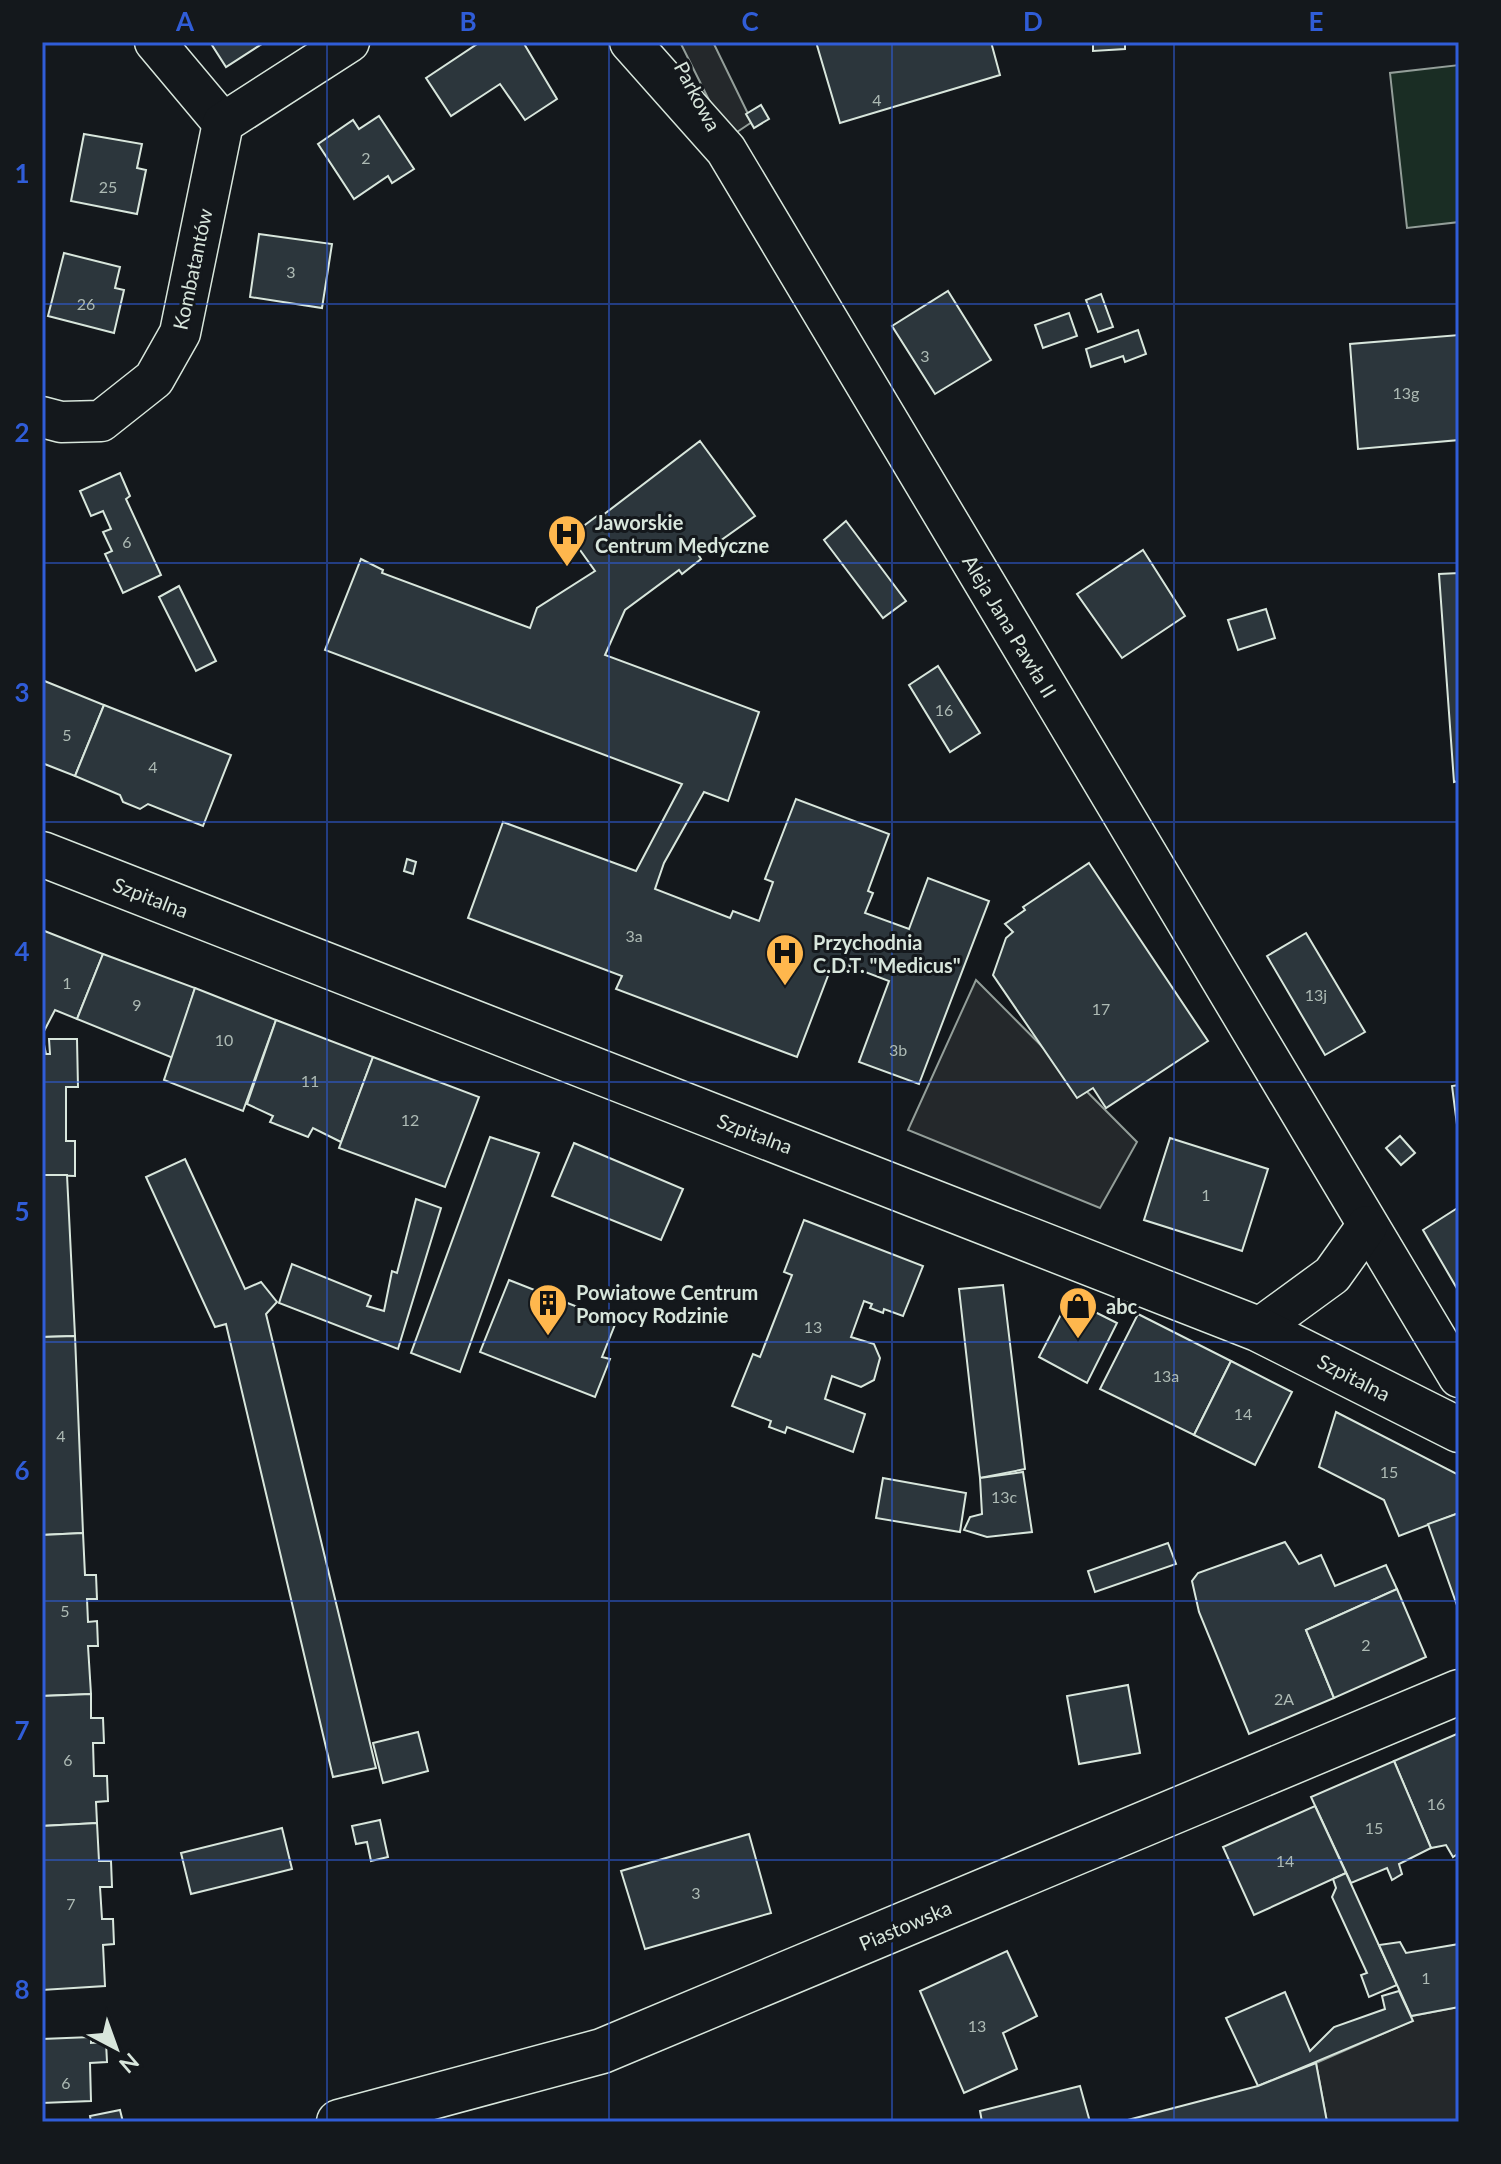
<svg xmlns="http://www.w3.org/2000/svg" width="1501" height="2164" font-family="Lato,sans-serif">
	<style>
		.green { fill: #1a2d24; stroke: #939e99; stroke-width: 2 }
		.parking { fill: #24282b; stroke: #939e99; stroke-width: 2 }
		.building { fill: #2c363c; stroke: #d8e6dc; stroke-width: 2 }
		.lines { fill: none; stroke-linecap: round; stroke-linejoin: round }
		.street-casing { stroke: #d8e6dc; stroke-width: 43 }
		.secondary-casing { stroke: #d8e6dc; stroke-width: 47 }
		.street { stroke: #14181c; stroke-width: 40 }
		.secondary { stroke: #14181c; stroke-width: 44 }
		.grid { fill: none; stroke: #305dd8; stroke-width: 2; stroke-opacity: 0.55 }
		.labels { text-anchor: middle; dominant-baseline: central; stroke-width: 6; stroke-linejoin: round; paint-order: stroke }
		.number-label { font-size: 16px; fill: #adbab4 }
		.street-label { font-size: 20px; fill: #d8e6dc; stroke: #14181c }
		.poi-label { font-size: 20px; font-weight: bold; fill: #d8e6dc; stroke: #14181c; text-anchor: start }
		.neatline { fill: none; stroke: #305dd8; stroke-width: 3 }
		.grid-label { font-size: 26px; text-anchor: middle; font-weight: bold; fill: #305dd8 }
	</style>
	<rect width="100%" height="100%" fill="#14181c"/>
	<polygon class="green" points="1459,65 1459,222 1407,228 1390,73"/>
	<g class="parking">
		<polygon points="680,42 713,42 752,122 728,138"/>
		<polygon points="976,980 1137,1142 1100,1208 908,1130"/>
		<polygon points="1459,2007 1459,2122 1327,2122 1316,2063 1412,2021 1411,2016"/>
	</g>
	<g class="building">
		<polygon points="210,42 265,42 226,67"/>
		<polygon points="475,42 523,42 557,99 525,120 500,84 451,116 426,78 477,44"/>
		<polygon points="816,42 991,42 1000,75 840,123"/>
		<polygon points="1093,42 1125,42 1125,49 1093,51"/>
		<polygon points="761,105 769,119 754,128 746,114"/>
		<polygon points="379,116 414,169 392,183 388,176 354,199 318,144 353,120 359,129"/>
		<polygon points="84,134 142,144 137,168 146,170 137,214 71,201"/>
		<polygon points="259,234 332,244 322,308 250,297"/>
		<polygon points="64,253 120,267 115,288 124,290 114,333 48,316"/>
		<polygon points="948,291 991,360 935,394 892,326"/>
		<polygon points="1101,294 1113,327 1098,332 1086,300"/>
		<polygon points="1069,313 1077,336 1043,348 1035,325"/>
		<polygon points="1138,330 1146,354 1125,362 1123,356 1091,367 1086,349"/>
		<polygon points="1459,335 1459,440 1358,449 1350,344"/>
		<polygon points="700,441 755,516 699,556 701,559 682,574 679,570 625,610 605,655 759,712 728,801 704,792 664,863 655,889 730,918 733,911 759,921 773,882 765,879 796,799 889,834 868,891 873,893 865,913 909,929 928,878 989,901 919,1084 859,1062 889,981 834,960 797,1057 616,989 622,976 468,918 503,822 636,871 682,784 325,650 361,559 383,570 382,573 530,628 537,608 595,571 570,536 601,513 603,515"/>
		<polygon points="120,473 130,496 126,499 161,575 123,593 105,554 112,551 103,532 111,529 103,511 91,516 80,491"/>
		<polygon points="846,521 906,601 883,618 824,540"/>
		<polygon points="1143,550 1185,616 1122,658 1077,594"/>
		<polygon points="1459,573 1459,781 1454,782 1439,574"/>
		<polygon points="179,586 216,661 196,671 159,597"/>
		<polygon points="1266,609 1275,638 1238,650 1228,620"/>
		<polygon points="938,666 980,733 950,752 909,685"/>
		<polygon points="42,680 104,705 75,776 42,763"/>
		<polygon points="104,705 231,755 203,826 148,804 140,809 123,802 120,795 75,776"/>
		<polygon points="407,859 416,862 413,874 404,871"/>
		<polygon points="1089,863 1208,1041 1106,1108 1093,1088 1077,1098 993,975 1006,938 1013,932 1005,924 1025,910 1023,907"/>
		<polygon points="42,930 103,954 77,1019 55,1010 42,1035"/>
		<polygon points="1306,933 1365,1032 1325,1055 1267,956"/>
		<polygon points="103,954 195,988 173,1058 77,1019"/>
		<polygon points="195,988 276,1020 243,1111 164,1080"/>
		<polygon points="276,1020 373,1057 341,1142 313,1128 308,1137 270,1122 273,1116 247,1104"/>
		<polygon points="42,1035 46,1054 50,1054 49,1039 77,1039 78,1087 66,1087 66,1141 75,1141 75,1176 42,1175"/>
		<polygon points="373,1057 479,1097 445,1187 339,1148"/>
		<polygon points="1459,1085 1459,1140 1452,1086"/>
		<polygon points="1400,1136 1415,1153 1401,1165 1386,1148"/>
		<polygon points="490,1137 539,1153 460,1372 411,1353"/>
		<polygon points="1170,1138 1268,1169 1242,1251 1144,1220"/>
		<polygon points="574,1143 683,1189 661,1240 552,1196"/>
		<polygon points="185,1159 245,1289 261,1282 277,1302 266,1314 376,1768 333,1777 226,1324 215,1327 146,1177"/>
		<polygon points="42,1175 67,1175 75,1336 42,1337"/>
		<polygon points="416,1199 441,1208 398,1349 279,1303 292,1264 371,1296 367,1306 384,1311 392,1271 397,1273"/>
		<polygon points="1459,1207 1459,1292 1423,1230"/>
		<polygon points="804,1220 923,1266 903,1316 884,1309 883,1313 870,1308 872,1304 864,1301 851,1337 874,1344 880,1358 874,1380 861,1387 832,1376 825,1399 865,1414 853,1452 787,1427 785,1433 769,1427 771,1421 732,1406 753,1354 760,1357 792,1275 784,1272"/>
		<polygon points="509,1280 616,1322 602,1357 610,1359 595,1397 480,1352"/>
		<polygon points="1003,1285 1025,1469 980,1478 959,1289"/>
		<polygon points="1069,1299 1117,1323 1087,1383 1039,1357"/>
		<polygon points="1138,1314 1231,1361 1194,1435 1100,1389"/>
		<polygon points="75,1336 83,1533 42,1535 42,1337"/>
		<polygon points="1231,1361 1292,1392 1255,1465 1194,1435"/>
		<polygon points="1336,1412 1459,1475 1459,1513 1399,1536 1384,1500 1319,1467"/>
		<polygon points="1023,1472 1032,1532 987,1537 964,1530 970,1517 982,1514 980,1478"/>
		<polygon points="883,1478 966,1493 960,1532 876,1518"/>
		<polygon points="1459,1513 1459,1611 1428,1524"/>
		<polygon points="83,1533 85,1575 96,1575 97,1599 87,1599 88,1622 97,1621 98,1646 88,1646 91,1694 42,1696 42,1535"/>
		<polygon points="1285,1542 1299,1564 1321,1555 1335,1586 1386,1565 1397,1589 1306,1630 1334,1698 1249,1734 1199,1612 1192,1581 1198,1573"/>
		<polygon points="1168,1543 1176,1564 1095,1592 1088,1571"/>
		<polygon points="1397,1589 1426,1657 1334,1698 1306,1630"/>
		<polygon points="1128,1685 1140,1753 1079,1764 1067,1696"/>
		<polygon points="91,1694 91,1718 103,1718 104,1743 93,1743 94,1776 107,1776 108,1801 96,1802 97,1823 42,1826 42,1696"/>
		<polygon points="418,1732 428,1771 383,1783 373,1743"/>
		<polygon points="1459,1733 1459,1853 1453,1857 1446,1845 1431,1848 1394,1761"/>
		<polygon points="1394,1761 1431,1848 1399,1864 1402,1874 1392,1880 1387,1868 1351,1883 1311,1797"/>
		<polygon points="1315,1806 1346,1873 1254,1915 1223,1847"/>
		<polygon points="380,1820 388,1857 371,1861 367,1842 356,1844 352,1826"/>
		<polygon points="97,1823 99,1861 111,1861 112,1887 100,1887 102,1919 113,1919 114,1944 103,1945 105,1986 42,1990 42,1826"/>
		<polygon points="282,1828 292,1869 191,1894 181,1853"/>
		<polygon points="749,1834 771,1913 645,1949 621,1871"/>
		<polygon points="1346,1873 1397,1985 1369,1997 1361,1975 1367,1973 1332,1897 1336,1888 1333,1879"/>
		<polygon points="1400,1942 1406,1953 1459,1944 1459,2007 1411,2016 1379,1945"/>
		<polygon points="1007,1951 1037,2016 1003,2033 1017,2069 964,2093 920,1991"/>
		<polygon points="1399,1991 1413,2021 1258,2086 1226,2018 1285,1992 1310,2051 1334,2027 1385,2009 1382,1996"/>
		<polygon points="91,2037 91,2043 106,2042 107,2062 90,2063 91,2101 42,2103 42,2039"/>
		<polygon points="1316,2063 1327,2122 1120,2122 1258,2086"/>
		<polygon points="1080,2086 1090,2122 982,2122 980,2111"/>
		<polygon points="120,2110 123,2122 91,2122 90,2116"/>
	</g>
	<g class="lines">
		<defs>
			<g id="street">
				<polyline points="155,42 223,123"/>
				<polyline points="630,42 726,150 1459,1377"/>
				<polyline points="42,417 61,422 101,421 154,379 180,333 223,123 349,42"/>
				<polyline points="1258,1329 1332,1275 1367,1226"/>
			</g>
			<g id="secondary">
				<polyline points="42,854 1258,1329 1459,1430"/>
				<polyline points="339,2122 602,2051 1459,1692"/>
			</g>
		</defs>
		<use href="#street" class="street-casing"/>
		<use href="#secondary" class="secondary-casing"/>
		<use href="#street" class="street"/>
		<use href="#secondary" class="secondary"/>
	</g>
	<path class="grid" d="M327,42v2080M609,42v2080M892,42v2080M1174,42v2080M42,304h1417M42,563h1417M42,822h1417M42,1082h1417M42,1342h1417M42,1601h1417M42,1860h1417"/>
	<defs>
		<symbol id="hospital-pin" viewBox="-11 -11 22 30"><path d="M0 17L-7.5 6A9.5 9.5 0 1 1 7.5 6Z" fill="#ffb74d" stroke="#14181c"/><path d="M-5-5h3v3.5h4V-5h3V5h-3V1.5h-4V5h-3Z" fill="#111"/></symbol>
		<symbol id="building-pin" viewBox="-11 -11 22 30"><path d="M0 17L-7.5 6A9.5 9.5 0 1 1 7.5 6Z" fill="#ffb74d" stroke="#14181c"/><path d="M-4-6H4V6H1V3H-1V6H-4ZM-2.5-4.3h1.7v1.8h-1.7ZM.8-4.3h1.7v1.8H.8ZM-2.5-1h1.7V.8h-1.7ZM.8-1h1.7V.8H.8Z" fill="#111"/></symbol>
		<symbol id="shop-pin" viewBox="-11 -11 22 30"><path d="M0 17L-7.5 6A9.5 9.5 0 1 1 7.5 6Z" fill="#ffb74d" stroke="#14181c"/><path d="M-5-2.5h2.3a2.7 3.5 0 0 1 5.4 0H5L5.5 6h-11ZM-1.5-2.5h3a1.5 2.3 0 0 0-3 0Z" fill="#111"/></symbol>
	</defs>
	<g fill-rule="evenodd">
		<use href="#hospital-pin" x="545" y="512" width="44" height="60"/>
		<use href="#hospital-pin" x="763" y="931" width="44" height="60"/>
		<use href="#building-pin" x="526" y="1281" width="44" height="60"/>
		<use href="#shop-pin" x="1056" y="1284" width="44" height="60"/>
	</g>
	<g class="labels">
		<g class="number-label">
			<text x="877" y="99">4</text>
			<text x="366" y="157">2</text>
			<text x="108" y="186">25</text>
			<text x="291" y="271">3</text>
			<text x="86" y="303">26</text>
			<text x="925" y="355">3</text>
			<text x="1406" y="392">13g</text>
			<text x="127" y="541">6</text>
			<text x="944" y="709">16</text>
			<text x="67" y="734">5</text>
			<text x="153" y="766">4</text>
			<text x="634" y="935">3a</text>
			<text x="67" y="982">1</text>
			<text x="1316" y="994">13j</text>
			<text x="137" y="1004">9</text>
			<text x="1101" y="1008">17</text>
			<text x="224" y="1039">10</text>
			<text x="898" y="1049">3b</text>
			<text x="310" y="1080">11</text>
			<text x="410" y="1119">12</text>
			<text x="1206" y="1194">1</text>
			<text x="813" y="1326">13</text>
			<text x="1166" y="1375">13a</text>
			<text x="1243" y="1413">14</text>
			<text x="61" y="1435">4</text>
			<text x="1389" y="1471">15</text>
			<text x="1004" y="1496">13c</text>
			<text x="65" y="1610">5</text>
			<text x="1366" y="1644">2</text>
			<text x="1284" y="1698">2A</text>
			<text x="68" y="1759">6</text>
			<text x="1436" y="1803">16</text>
			<text x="1374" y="1827">15</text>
			<text x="1285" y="1860">14</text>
			<text x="696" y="1892">3</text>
			<text x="71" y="1903">7</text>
			<text x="1426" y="1977">1</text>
			<text x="977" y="2025">13</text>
			<text x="66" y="2082">6</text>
		</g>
		<g class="street-label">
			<text transform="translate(698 96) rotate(62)">Parkowa</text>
			<text transform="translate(192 269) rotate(-78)">Kombatantów</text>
			<text transform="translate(1010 626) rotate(59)">Aleja Jana Pawła II</text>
			<text transform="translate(151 897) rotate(21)">Szpitalna</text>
			<text transform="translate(755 1133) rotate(21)">Szpitalna</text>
			<text transform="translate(1354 1377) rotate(27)">Szpitalna</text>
			<text transform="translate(905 1925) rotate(-23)">Piastowska</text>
		</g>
		<g class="poi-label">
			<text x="595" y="522">Jaworskie<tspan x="595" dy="23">Centrum Medyczne</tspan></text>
			<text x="813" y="942">Przychodnia<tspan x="813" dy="23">C.D.T. "Medicus"</tspan></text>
			<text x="576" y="1292">Powiatowe Centrum<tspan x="576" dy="23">Pomocy Rodzinie</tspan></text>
			<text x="1106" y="1306">abc</text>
		</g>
	</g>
	<rect width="1501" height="2164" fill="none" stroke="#14181c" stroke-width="88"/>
	<g transform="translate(116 2048) rotate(139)" stroke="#14181c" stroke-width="6" paint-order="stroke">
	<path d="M0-6L14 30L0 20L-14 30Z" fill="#d8e6dc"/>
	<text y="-12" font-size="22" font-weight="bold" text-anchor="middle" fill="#d8e6dc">N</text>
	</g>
	<rect x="44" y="44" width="1413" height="2076" class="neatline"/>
	<g class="grid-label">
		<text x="185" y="31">A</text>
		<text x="468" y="31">B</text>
		<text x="750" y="31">C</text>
		<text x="1033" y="31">D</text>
		<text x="1316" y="31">E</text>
		<text x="22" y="183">1</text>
		<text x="22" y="442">2</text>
		<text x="22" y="702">3</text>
		<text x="22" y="961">4</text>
		<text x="22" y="1221">5</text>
		<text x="22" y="1480">6</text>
		<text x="22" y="1740">7</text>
		<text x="22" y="1999">8</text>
	</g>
</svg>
